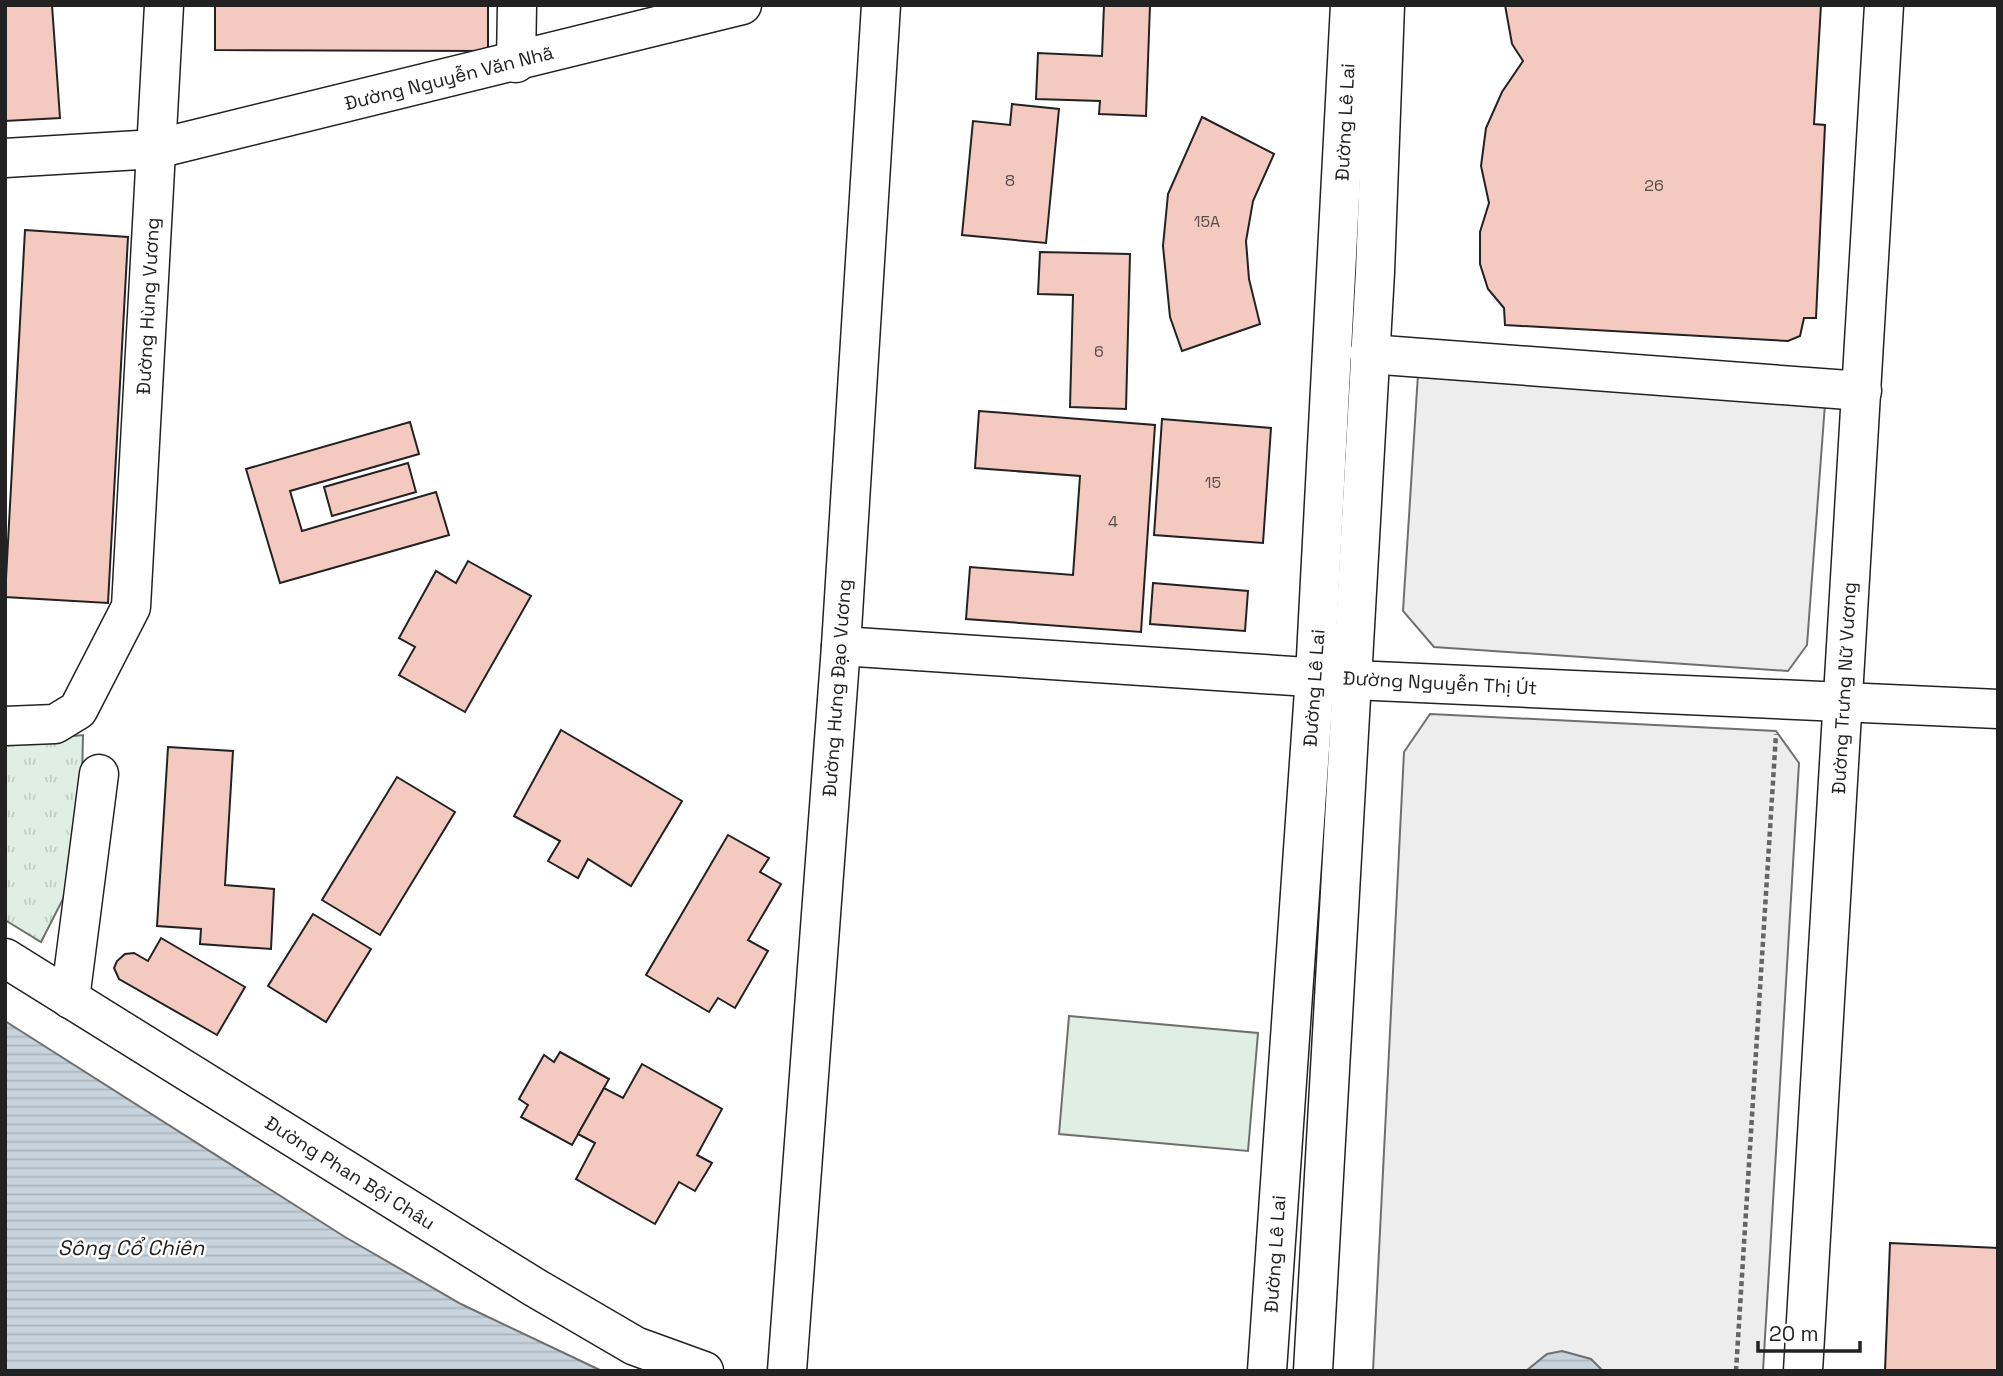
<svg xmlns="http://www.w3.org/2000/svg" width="2003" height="1376" font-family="'Space Grotesk',sans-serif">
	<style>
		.grass { fill: #e0efe3; stroke: #6f6f6f; stroke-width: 2 }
		.park { fill: url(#park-tufts); stroke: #6f6f6f; stroke-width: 2 }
		.parking { fill: #ededed; stroke: #6f6f6f; stroke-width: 2 }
		.water { fill: url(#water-rules); stroke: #6f6f6f; stroke-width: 2 }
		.building { fill: #f3c9c0; stroke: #222; stroke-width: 2 }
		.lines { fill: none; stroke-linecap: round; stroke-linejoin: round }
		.minor-casing { stroke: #222; stroke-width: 41 }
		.major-casing { stroke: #222; stroke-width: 41 }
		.path { stroke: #646464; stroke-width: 4.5; stroke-dasharray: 5 3.5; stroke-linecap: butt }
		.minor { stroke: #fff; stroke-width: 38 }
		.major { stroke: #fff; stroke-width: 38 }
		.labels { text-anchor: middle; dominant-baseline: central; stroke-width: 5; stroke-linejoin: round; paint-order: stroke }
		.number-label { font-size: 16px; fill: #564c4a }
		.street-label { font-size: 19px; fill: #222; stroke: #fff }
		.water-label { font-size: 21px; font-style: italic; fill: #222; stroke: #fff }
	</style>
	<defs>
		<pattern id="park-tufts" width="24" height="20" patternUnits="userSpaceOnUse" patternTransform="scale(1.75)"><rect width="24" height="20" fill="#e0efe3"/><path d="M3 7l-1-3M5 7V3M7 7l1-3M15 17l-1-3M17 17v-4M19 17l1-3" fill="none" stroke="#c0cdc2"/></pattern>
		<pattern id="water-rules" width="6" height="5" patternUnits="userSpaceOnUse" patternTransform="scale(1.75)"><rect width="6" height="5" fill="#c7d3dd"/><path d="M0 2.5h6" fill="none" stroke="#abb5bd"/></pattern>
	</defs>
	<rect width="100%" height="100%" fill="#fff"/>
	<polygon class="grass" points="1069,1016 1258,1033 1248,1151 1059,1134"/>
	<polygon class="park" points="83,735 81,827 63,899 41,942 5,920 5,743"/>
	<g class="parking">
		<polygon points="1418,374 1825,404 1807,645 1788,671 1434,647 1403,611"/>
		<polygon points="1430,714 1776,731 1799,763 1763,1371 1373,1371 1404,752"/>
	</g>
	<g class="water">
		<polygon points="5,1021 345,1237 461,1304 602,1371 5,1371"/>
		<polygon points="1562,1351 1591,1359 1603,1371 1526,1371 1547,1354"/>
	</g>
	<g class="building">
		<polygon points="5,5 52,5 60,118 5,121"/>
		<polygon points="215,5 488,5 488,51 215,50"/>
		<polygon points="1104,5 1150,5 1146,116 1099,114 1100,101 1036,99 1038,53 1102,56"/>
		<polygon points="1505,5 1821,5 1814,124 1825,125 1816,318 1804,318 1800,336 1788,341 1505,325 1504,308 1488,289 1480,264 1480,232 1489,203 1481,166 1486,128 1502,92 1523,61 1512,44"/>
		<polygon points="1012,104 1059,109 1046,243 962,235 973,121 1010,125"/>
		<polygon points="1202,117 1274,154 1253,201 1246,241 1249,279 1260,324 1182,351 1170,317 1163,246 1168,194"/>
		<polygon points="25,230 128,237 108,603 5,597"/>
		<polygon points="1040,252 1130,254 1126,409 1070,407 1073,295 1038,294"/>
		<polygon points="979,411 1155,425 1141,632 966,619 970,567 1073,575 1080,476 975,468"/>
		<polygon points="1162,419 1271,428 1263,543 1154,535"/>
		<polygon points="410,422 419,454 290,491 302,531 436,492 449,535 280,583 246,469"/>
		<polygon points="408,463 416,492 332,516 324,487"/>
		<polygon points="468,561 531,596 465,712 399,675 415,647 399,638 436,571 456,583"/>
		<polygon points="1153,583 1248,591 1245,631 1150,624"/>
		<polygon points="561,730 682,801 631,886 588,859 578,878 548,861 560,841 514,816"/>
		<polygon points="168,747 233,751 225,885 274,889 271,949 200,944 201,929 157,926"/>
		<polygon points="397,777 455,812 380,935 322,900"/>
		<polygon points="728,835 769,858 760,872 781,884 748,940 768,951 735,1008 718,998 709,1012 646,975"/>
		<polygon points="313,914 371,949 326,1022 268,986"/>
		<polygon points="161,938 245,987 217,1035 119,979 114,968 117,961 125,954 134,953 148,961"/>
		<polygon points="560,1052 609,1079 572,1145 521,1117 528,1105 519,1099 544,1055 554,1062"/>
		<polygon points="642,1064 722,1109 697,1155 712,1163 695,1191 679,1182 655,1224 576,1179 595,1143 578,1134 604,1088 623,1098"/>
		<polygon points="1890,1243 1998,1248 1998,1371 1885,1371"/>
	</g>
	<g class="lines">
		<defs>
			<g id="minor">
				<polyline points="516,63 517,5"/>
				<polyline points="5,158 156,149 742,5"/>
				<polyline points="1369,354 1862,391"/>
				<polyline points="841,646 1353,680 1998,709"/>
				<polyline points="5,726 55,724 78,710 131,607 164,5"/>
				<polyline points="5,958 534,1287 635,1346 704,1371"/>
				<polyline points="70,999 99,774"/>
				<polyline points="787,1371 841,646 881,5"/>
				<polyline points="1267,1371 1315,676 1350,5"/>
				<polyline points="1313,1371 1375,272 1385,5"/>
			</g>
			<polyline id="major" points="1803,1371 1884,5"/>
		</defs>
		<use href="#minor" class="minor-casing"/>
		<use href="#major" class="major-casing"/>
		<polyline class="path" points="1736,1371 1776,734"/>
		<use href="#minor" class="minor"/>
		<use href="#major" class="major"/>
	</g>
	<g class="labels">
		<g class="number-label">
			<text x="1010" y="180">8</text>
			<text x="1654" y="185">26</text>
			<text x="1207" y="221">15A</text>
			<text x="1099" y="351">6</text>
			<text x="1213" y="482">15</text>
			<text x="1113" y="521">4</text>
		</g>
		<g class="street-label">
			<text transform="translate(449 78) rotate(-14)">Đường Nguyễn Văn Nhã</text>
			<text transform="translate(1345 122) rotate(-87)">Đường Lê Lai</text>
			<text transform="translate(148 306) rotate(-87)">Đường Hùng Vương</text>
			<text transform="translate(1440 683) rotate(3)">Đường Nguyễn Thị Út</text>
			<text transform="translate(837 688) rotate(-86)">Đường Hưng Đạo Vương</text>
			<text transform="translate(1314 688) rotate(-86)">Đường Lê Lai</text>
			<text transform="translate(1844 688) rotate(-87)">Đường Trưng Nữ Vương</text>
			<text transform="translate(350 1173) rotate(32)">Đường Phan Bội Châu</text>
			<text transform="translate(1275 1254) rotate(-86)">Đường Lê Lai</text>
		</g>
		<g class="water-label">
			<text x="131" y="1247">Sông Cổ Chiên</text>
		</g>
	</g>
	<rect width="2003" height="1376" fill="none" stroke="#222222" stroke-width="14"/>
	<path d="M1758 1341v10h102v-10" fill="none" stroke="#222222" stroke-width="3.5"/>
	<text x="1769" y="1341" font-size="21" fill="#222222" stroke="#ffffff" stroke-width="5" paint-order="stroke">20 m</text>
</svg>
